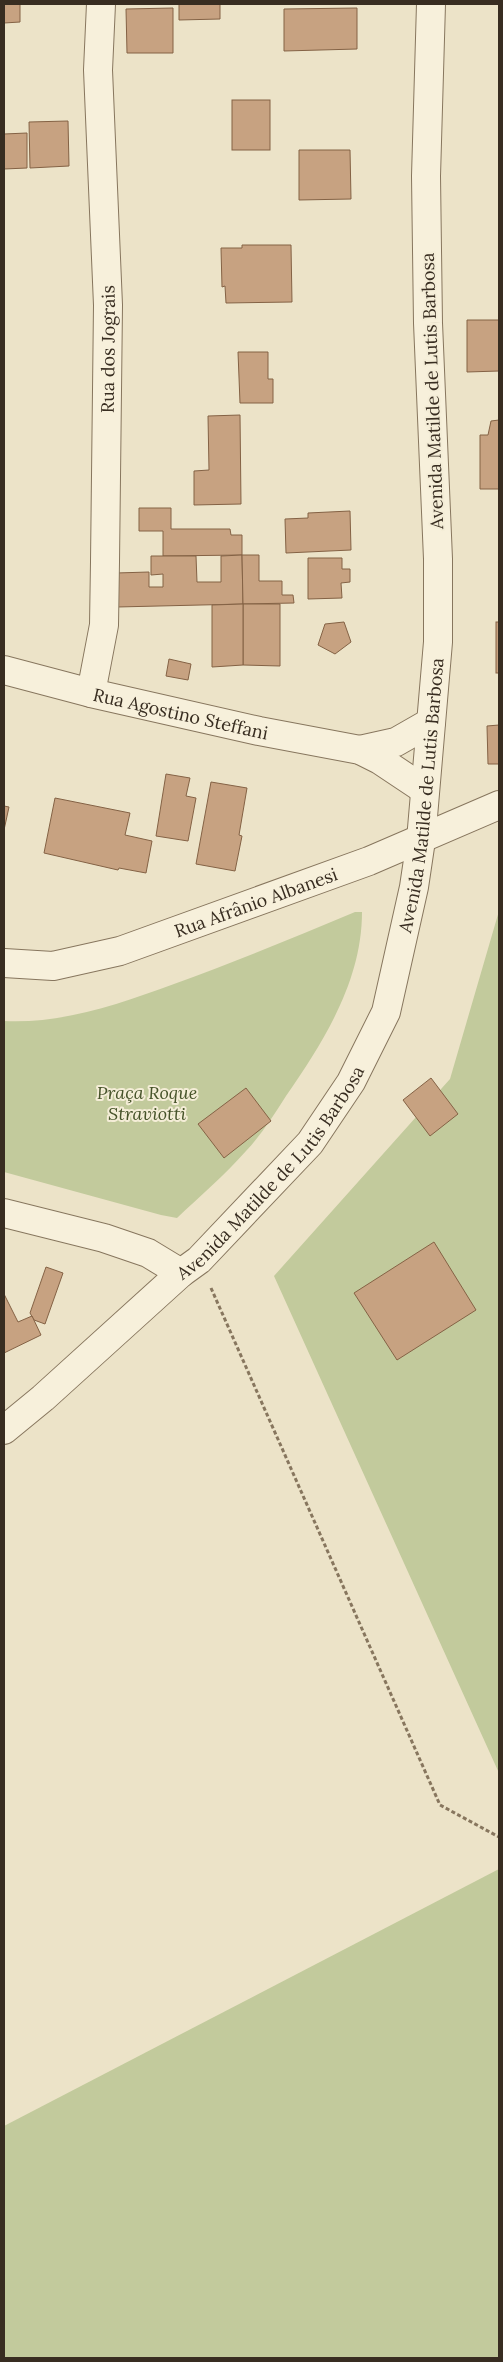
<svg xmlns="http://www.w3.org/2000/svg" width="503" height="2362" font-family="Lora,serif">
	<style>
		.green { fill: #c2ca9c }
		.building { fill: #c7a281; stroke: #846245 }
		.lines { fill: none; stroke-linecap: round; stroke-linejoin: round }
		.minor-casing { stroke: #87765e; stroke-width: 30 }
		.path { stroke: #87765e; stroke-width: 3; stroke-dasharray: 4 2.5; stroke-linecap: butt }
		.minor { stroke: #f7f0db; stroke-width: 28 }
		.labels { text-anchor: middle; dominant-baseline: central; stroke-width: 4; stroke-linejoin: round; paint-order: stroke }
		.street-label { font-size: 18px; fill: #382d21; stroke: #f4edd7 }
		.park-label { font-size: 18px; font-style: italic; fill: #465329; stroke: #f4edd7 }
	</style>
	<rect width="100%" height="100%" fill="#ece3c8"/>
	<g class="green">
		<polygon points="499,911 499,1773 274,1276 450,1079"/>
		<path d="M355,912h7c0,69 -38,129 -76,184 -12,19 -25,39 -40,55 -21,24 -46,45 -69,67l-16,-3 -157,-43v-151c59,3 115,-17 170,-37 61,-22 121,-47 181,-72z"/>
		<polygon points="499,1869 499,2358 4,2358 4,2126"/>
	</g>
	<g class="building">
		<polygon points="4,4 20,4 20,22 4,23"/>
		<polygon points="179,4 220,4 220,19 179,20"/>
		<polygon points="173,8 173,53 127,53 126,9"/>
		<polygon points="357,8 357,49 284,51 284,9"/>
		<rect x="232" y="100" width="38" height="50"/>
		<polygon points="68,121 69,166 30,168 29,122"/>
		<polygon points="27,133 27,168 4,169 4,134"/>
		<polygon points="299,150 350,150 351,199 299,200"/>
		<polygon points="242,245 291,245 292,302 226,303 225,286 222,287 221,248 242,248"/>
		<polygon points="467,320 499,320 499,371 467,372"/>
		<polygon points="238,352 268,352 268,379 273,379 273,403 240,403"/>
		<polygon points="240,415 241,504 194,505 194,471 209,470 208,416"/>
		<polygon points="499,420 499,489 480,489 480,435 488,435 491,421"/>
		<polygon points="139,508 171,508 171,529 230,529 231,535 242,535 242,555 163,556 163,531 139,531"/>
		<polygon points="350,511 351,550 286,553 285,519 308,518 308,513"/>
		<polygon points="242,555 243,604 117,607 116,573 149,572 149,587 163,587 163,574 151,575 151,556 196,556 197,582 221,582 221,556"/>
		<polygon points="242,555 259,555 259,581 282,581 282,595 293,595 294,603 243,604"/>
		<polygon points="308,558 342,558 342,569 350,569 350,582 341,583 342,598 308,599"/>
		<polygon points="243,604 280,604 280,666 243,665"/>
		<polygon points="243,604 243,665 212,667 212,605"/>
		<polygon points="344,622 351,642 335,654 318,645 325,624"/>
		<rect x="496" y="622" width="3" height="51"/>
		<polygon points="169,659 191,664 188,680 166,676"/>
		<polygon points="499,725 499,764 488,764 487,726"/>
		<polygon points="166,774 190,778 186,796 196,798 188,841 156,836"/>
		<polygon points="211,782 247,788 239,835 242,836 235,871 196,864"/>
		<polygon points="55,798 130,813 125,835 152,841 146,873 119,868 118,870 44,853"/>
		<polygon points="4,806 9,807 4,830"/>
		<polygon points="431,1078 458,1114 430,1136 403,1100"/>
		<polygon points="246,1088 271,1121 224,1158 198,1124"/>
		<polygon points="434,1242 476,1310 397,1360 354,1293"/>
		<polygon points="46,1267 63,1273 45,1324 34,1320 30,1313"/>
		<polygon points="4,1294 18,1322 32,1316 41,1335 4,1353"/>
	</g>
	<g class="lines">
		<defs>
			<g id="minor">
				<path id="s1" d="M4,670l87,23 168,38 101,19 20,10 45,30"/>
				<path id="s2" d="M91,693l13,-68 1,-63 3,-257 -10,-235 3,-66"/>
				<polyline points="360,750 396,742 431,722"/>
				<path id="s3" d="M4,963l49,3 67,-15 249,-90 130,-56"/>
				<polyline points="4,1213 104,1238 148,1253 181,1273"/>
				<path id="s4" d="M4,1430l39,-32 138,-125 18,-13 111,-117 41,-61 35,-70 28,-125 7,-47 17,-198v-83l-10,-236 -2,-147 5,-172"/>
			</g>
		</defs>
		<use href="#minor" class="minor-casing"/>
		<polyline class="path" points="211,1288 440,1805 499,1837"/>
		<use href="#minor" class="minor"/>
	</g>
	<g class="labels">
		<g class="street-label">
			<text stroke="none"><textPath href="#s2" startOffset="345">Rua dos Jograis</textPath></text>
			<text transform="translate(432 391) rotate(-92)">Avenida Matilde de Lutis Barbosa</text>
			<text stroke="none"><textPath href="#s1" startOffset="182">Rua Agostino Steffani</textPath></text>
			<text stroke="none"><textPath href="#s4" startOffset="792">Avenida Matilde de Lutis Barbosa</textPath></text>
			<text stroke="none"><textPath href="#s3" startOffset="262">Rua Afrânio Albanesi</textPath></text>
			<text stroke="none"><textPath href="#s4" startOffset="372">Avenida Matilde de Lutis Barbosa</textPath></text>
		</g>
		<g class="park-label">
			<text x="147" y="1092">Praça Roque<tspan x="147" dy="21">Straviotti</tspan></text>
		</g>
	</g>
	<rect width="503" height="2362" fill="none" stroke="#382d21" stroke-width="10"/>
</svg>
